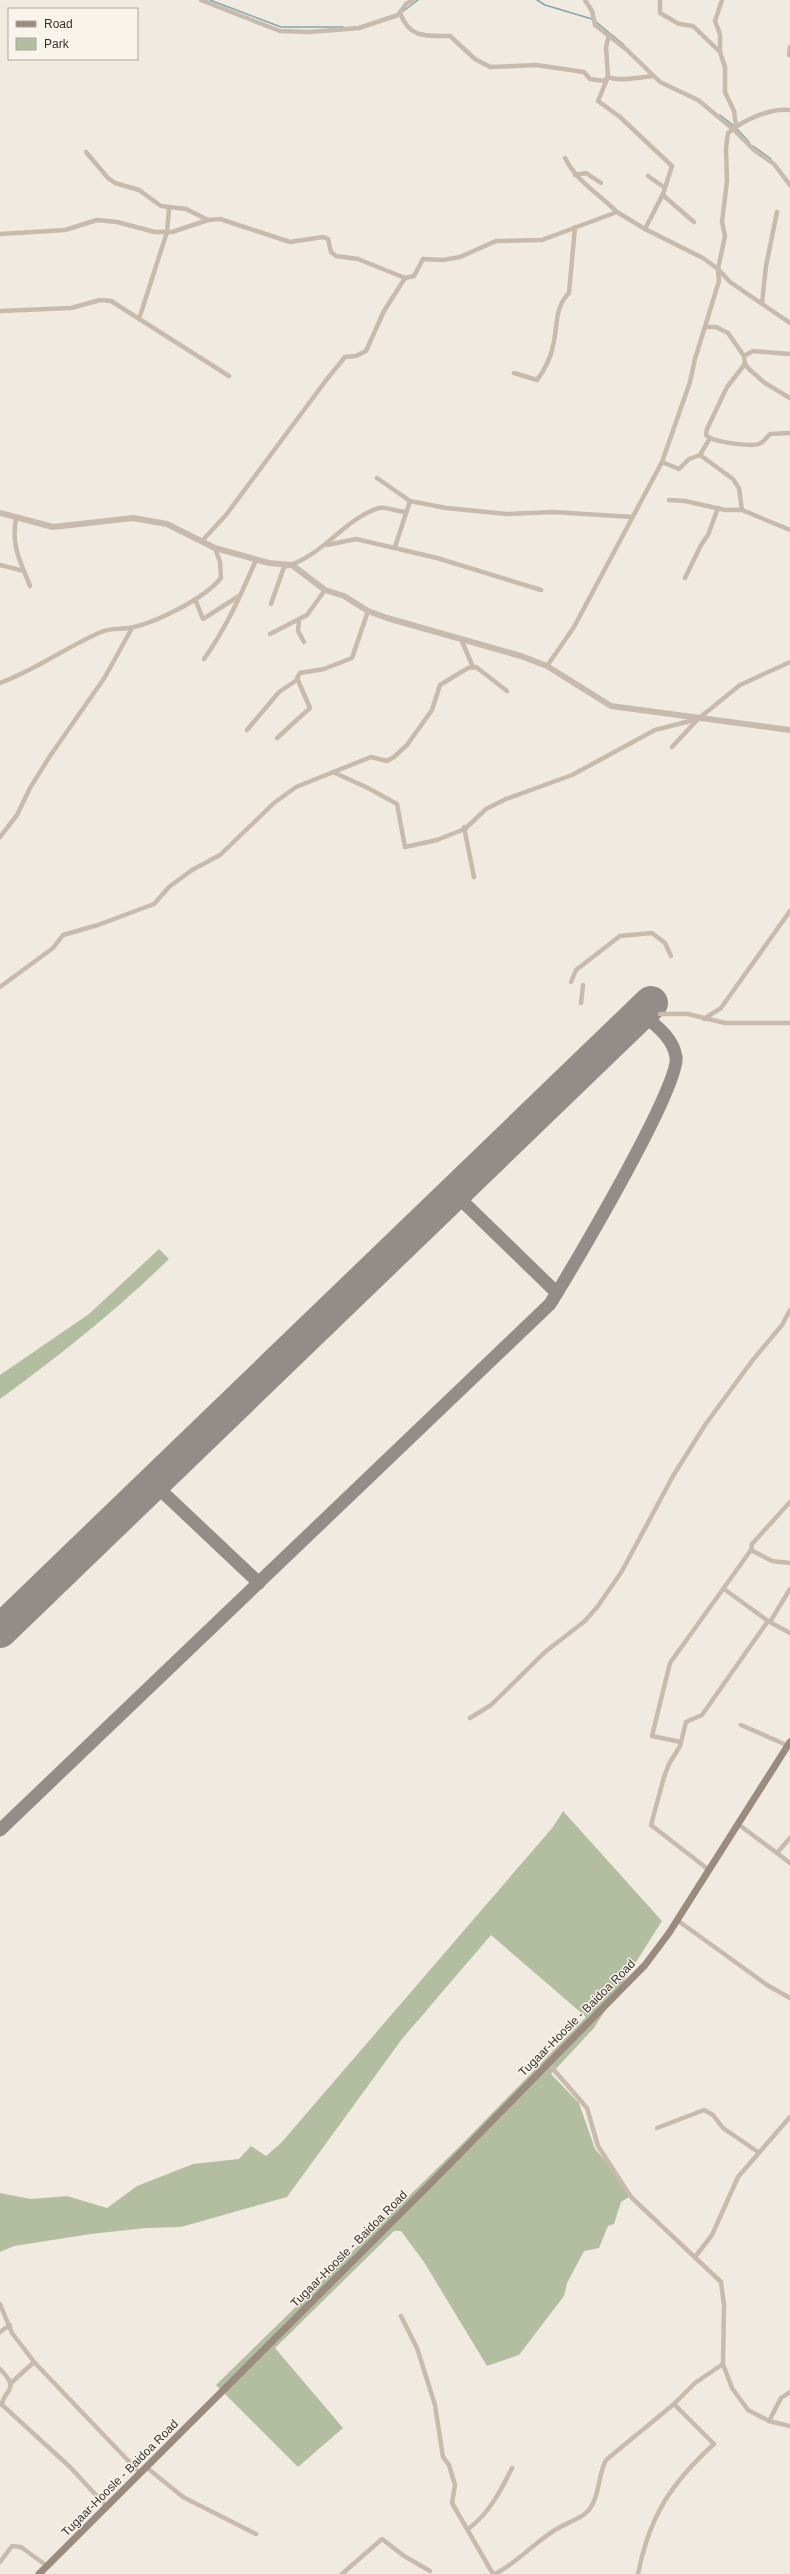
<svg xmlns="http://www.w3.org/2000/svg" width="790" height="2574" font-family="Helvetica,sans-serif">
	<style>
		.green { fill: #b3bea1 }
		.lines { fill: none; stroke-linecap: round; stroke-linejoin: round }
		.stream { stroke: #82a6ab; stroke-width: 1.5 }
		.taxiway { stroke: #948c86; stroke-width: 13 }
		.runway { stroke: #948c86; stroke-width: 34 }
		.minor { stroke: #c8bbad; stroke-width: 4.5 }
		.tertiary { stroke: #c8bbad; stroke-width: 6 }
		.secondary { stroke: #9b8b7e; stroke-width: 7 }
		.labels { text-anchor: middle; dominant-baseline: central; stroke-width: 3; stroke-linejoin: round; paint-order: stroke }
		.street-label { font-size: 12px; fill: #372f2b; stroke: #f8f4ec }
	</style>
	<rect width="100%" height="100%" fill="#f1eae0"/>
	<g class="green">
		<path d="M159,1249l10,10c-52,51 -110,97 -169,140v-24l89,-61z"/>
		<polygon points="563,1811 662,1921 594,2028 551,2074 579,2103 595,2149 619,2176 629,2197 621,2202 614,2224 608,2226 599,2248 584,2251 567,2283 564,2296 519,2355 487,2366 424,2262 401,2231 394,2231 275,2348 343,2428 298,2467 216,2385 462,2144 586,2017 491,1935 402,2039 287,2197 181,2227 146,2228 91,2234 14,2246 0,2252 0,2193 31,2199 67,2196 107,2208 137,2186 193,2164 239,2159 251,2146 266,2156 281,2143 553,1827"/>
	</g>
	<g class="lines">
		<g class="stream">
			<polyline points="210,0 281,27 343,27"/>
			<polyline points="537,0 545,5 592,19"/>
			<polyline points="402,12 418,0"/>
			<polyline points="595,21 624,45"/>
			<polyline points="720,115 734,126"/>
			<polyline points="737,129 749,142"/>
			<polyline points="753,146 771,159"/>
		</g>
		<g class="taxiway">
			<polyline points="454,1193 557,1293"/>
			<polyline points="153,1483 259,1583"/>
			<path d="M0,1830l550,-526c21,-33 131,-219 126,-247 -3,-20 -21,-32 -35,-44"/>
		</g>
		<polyline class="runway" points="0,1631 651,1003"/>
		<g class="minor">
			<polyline points="201,0 280,31 310,32 359,28 398,15 406,4 413,0"/>
			<polyline points="585,0 592,11 595,25 627,50 660,82 698,100 733,129 754,150 774,164 790,185"/>
			<polyline points="660,0 660,13 679,24 693,26 720,52 725,67 725,92 734,111 736,126"/>
			<path d="M400,13c10,26 26,23 50,23l25,23 15,8 46,-2 48,7 6,7 14,2 4,-4c11,5 33,0 45,-1"/>
			<polyline points="609,35 606,47 608,77 598,101 620,117 672,166 663,194 645,229 703,258 718,269 730,282 790,323"/>
			<polyline points="720,52 720,34 715,21 722,0"/>
			<polyline points="789,55 790,47"/>
			<polyline points="86,152 108,178 115,183 139,190 161,206 186,209 208,220"/>
			<path d="M565,158c12,24 33,35 52,54"/>
			<polyline points="575,175 586,173 601,183"/>
			<polyline points="648,176 665,188"/>
			<polyline points="663,194 665,197 694,222"/>
			<polyline points="0,234 65,230 97,220 117,222 155,232 172,232 208,220 220,219 290,242 323,237 328,239 331,252 336,256 358,259 405,278 414,276 423,259 443,260 460,257 496,241 542,240 617,212 645,229"/>
			<polyline points="762,303 766,266 777,212"/>
			<polyline points="0,311 71,308 100,300 111,301 229,376"/>
			<polyline points="139,319 167,232 169,208"/>
			<polyline points="706,327 716,327 728,333 744,356 745,364 749,369 765,383 790,398"/>
			<polyline points="744,356 753,351 790,354"/>
			<path d="M514,373l23,7c7,-9 14,-23 16,-34 5,-20 1,-38 16,-53l6,-66"/>
			<polyline points="710,438 706,435 707,429 727,387 745,364"/>
			<polyline points="700,455 733,479 739,488 742,510"/>
			<path d="M662,462l28,-80 5,-23 24,-78 -1,-12 7,-33 -3,-14 5,-41 -1,-33 2,-15c15,-13 42,-25 62,-23"/>
			<polyline points="377,478 410,501 446,508 507,514 553,512 633,517"/>
			<polyline points="669,500 685,501 725,510 742,510 790,530"/>
			<path d="M16,518c-5,29 4,42 14,68"/>
			<polyline points="202,541 226,515 327,379 345,357 356,356 366,351 384,311 405,278"/>
			<polyline points="327,545 356,539 437,558 541,590"/>
			<polyline points="395,547 410,501"/>
			<polyline points="0,565 24,571"/>
			<polyline points="685,578 701,545 708,535 718,508"/>
			<polyline points="195,599 203,619 239,596"/>
			<path d="M271,604l13,-37c39,-10 59,-48 95,-59 4,-2 20,4 27,4"/>
			<polyline points="299,621 298,631 304,642"/>
			<polyline points="270,634 307,615 325,590"/>
			<polyline points="461,639 473,667"/>
			<path d="M204,659c22,-31 37,-64 52,-99"/>
			<path d="M547,666l27,-39 88,-165 17,7 10,-10 11,-4 10,-17c8,4 44,10 51,5 3,-2 6,-6 9,-9l20,-1"/>
			<path d="M0,683c36,-13 66,-36 101,-51 10,-5 23,-2 33,-5 25,-6 71,-29 87,-49l-1,-16 -5,-14"/>
			<polyline points="247,730 279,692 297,680"/>
			<polyline points="277,738 310,708 297,678 300,673 324,669 352,658 368,611"/>
			<polyline points="672,747 698,719 740,685 790,662"/>
			<polyline points="333,772 368,788 397,804 405,847 437,840 452,834 465,829 486,809 506,799 572,775 655,730 698,719"/>
			<polyline points="464,827 474,877"/>
			<polyline points="0,837 17,815 30,788 50,756 105,677 132,628"/>
			<polyline points="571,982 576,970 620,936 652,933 665,943 671,956"/>
			<polyline points="0,987 53,948 63,935 98,925 154,904 169,887 192,870 220,855 274,803 296,787 371,757 387,761 394,757 407,745 432,710 440,685 468,668 476,667 507,691"/>
			<polyline points="581,1003 583,985"/>
			<polyline points="660,1014 688,1014 725,1023 790,1023"/>
			<polyline points="704,1019 721,1008 790,911"/>
			<polyline points="751,1550 772,1561 790,1563"/>
			<polyline points="724,1589 768,1621 790,1633"/>
			<polyline points="770,1622 790,1589"/>
			<polyline points="470,1718 491,1705 545,1652 585,1621 598,1606 622,1571 673,1476 705,1425 752,1361 782,1325 790,1310"/>
			<polyline points="741,1725 789,1746"/>
			<polyline points="681,1742 652,1736 670,1663 751,1550 752,1544 790,1502"/>
			<polyline points="738,1824 777,1853 790,1838"/>
			<polyline points="777,1853 790,1863"/>
			<polyline points="709,1870 651,1825 664,1777 669,1764 680,1746 686,1722 702,1715 768,1621"/>
			<polyline points="677,1920 767,1985 790,1998"/>
			<polyline points="548,2063 587,2108 598,2146 631,2197 721,2282 724,2305 723,2364 732,2388 748,2410 769,2421 790,2426"/>
			<polyline points="657,2128 704,2110 713,2115 723,2128 758,2152"/>
			<polyline points="695,2257 712,2235 738,2177 790,2117"/>
			<polyline points="0,2304 12,2333 35,2363 140,2473"/>
			<polyline points="401,2316 417,2348 435,2405 443,2457 449,2465 455,2485 452,2503 493,2574"/>
			<polyline points="0,2332 10,2325"/>
			<path d="M0,2369c22,22 3,20 2,36"/>
			<polyline points="10,2384 34,2362"/>
			<polyline points="0,2403 70,2467 106,2506"/>
			<polyline points="769,2421 781,2398 790,2392"/>
			<polyline points="146,2467 183,2497 256,2534"/>
			<path d="M468,2529c21,-15 33,-39 44,-61"/>
			<polyline points="0,2562 12,2546 21,2547 47,2566"/>
			<polyline points="342,2574 382,2539 404,2556 430,2571"/>
			<path d="M495,2574c23,-12 39,-31 60,-44 10,-7 30,-12 36,-23 9,-14 7,-32 15,-47l68,-56 21,-21 28,-19"/>
			<path d="M638,2574c11,-57 33,-91 76,-130l-40,-40"/>
		</g>
		<polyline class="tertiary" points="0,513 53,527 133,518 167,524 215,548 269,563 292,565 325,590 344,596 368,611 387,618 521,656 547,666 611,706 790,730"/>
		<polyline class="secondary" points="39,2574 430,2184 645,1965 669,1933 790,1742"/>
	</g>
	<g class="labels">
		<g class="street-label">
			<text transform="translate(577 2018) rotate(-45)">Tugaar-Hoosle - Baidoa Road</text>
			<text transform="translate(349 2249) rotate(-45)">Tugaar-Hoosle - Baidoa Road</text>
			<text transform="translate(120 2478) rotate(-45)">Tugaar-Hoosle - Baidoa Road</text>
		</g>
	</g>
	<rect x="8" y="8" width="130" height="52" fill="#f8f4ec" stroke="#aba59f"/>
	<rect x="16" y="21" width="20" height="6" fill="#9b8b7e" stroke="#aba59f"/>
	<text x="44" y="28" font-size="12" fill="#372f2b">Road</text>
	<rect x="16" y="38" width="20" height="12" fill="#b3bea1" stroke="#aba59f"/>
	<text x="44" y="48" font-size="12" fill="#372f2b">Park</text>
</svg>
